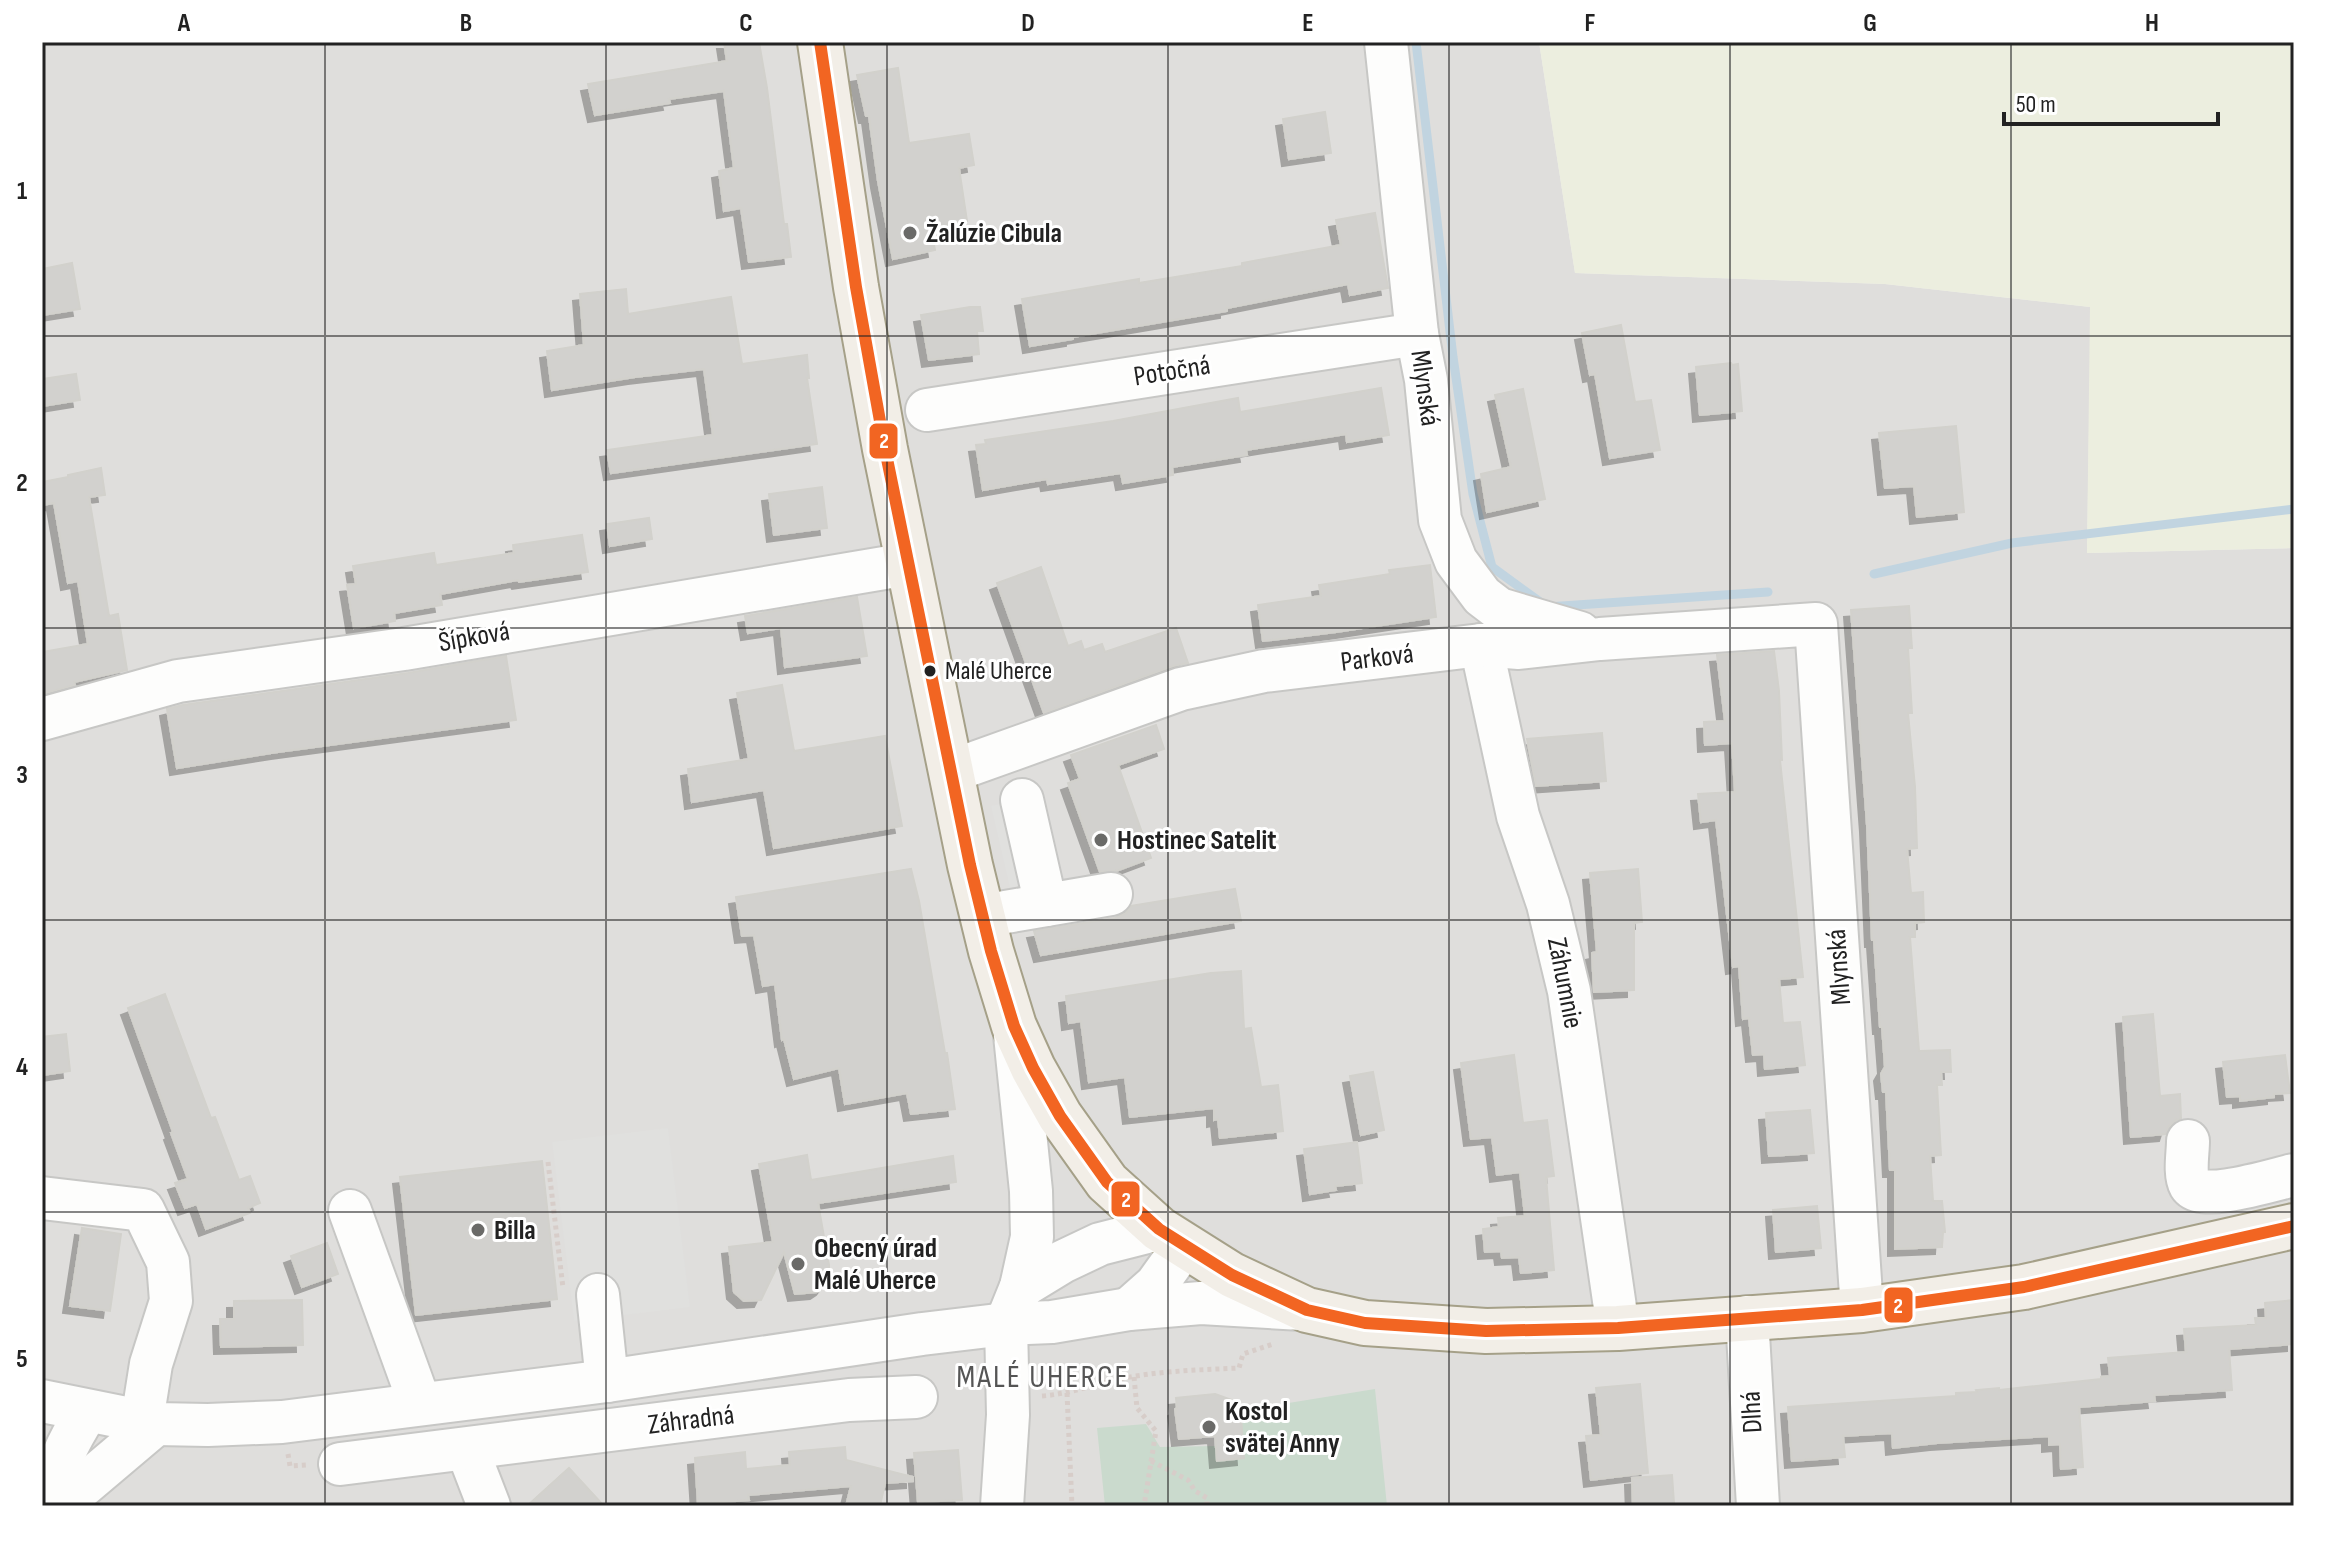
<svg xmlns="http://www.w3.org/2000/svg" width="2336" height="1548" font-family="'Sofia Sans Condensed',sans-serif">
	<style>
		.residential { fill: #dfdedc }
		.farmland { fill: #eceedf }
		.cemetery { fill: #cadacd }
		.parking { fill: #e0e0de }
		.lines { fill: none; stroke-linecap: round; stroke-linejoin: round }
		.stream { stroke: #c1d4e0; stroke-width: 9 }
		.building { fill: #d2d1ce; stroke: #d2d1cc; stroke-width: 2; filter: url(#shadow) }
		.minor-casing { stroke: #c7c7c5; stroke-width: 46 }
		.major-casing { stroke: #a5a088; stroke-width: 48 }
		.path { stroke: #d7cdc9; stroke-width: 5; stroke-dasharray: 4 4; stroke-linecap: butt }
		.minor { stroke: #fdfdfc; stroke-width: 42 }
		.major { stroke: #f2eee7; stroke-width: 44 }
		.bus-1-casing { stroke: #fff; stroke-width: 18 }
		.bus-1 { stroke: #f26522; stroke-width: 12 }
		.grid { fill: none; stroke: #222; stroke-width: 2; stroke-opacity: 0.55 }
		.poi-dot { fill: #6a6a68; stroke: #fff; stroke-width: 3 }
		.bus-dot { fill: #222; stroke: #fff; stroke-width: 3 }
		.labels { text-anchor: middle; dominant-baseline: central; stroke-width: 6; stroke-linejoin: round; paint-order: stroke }
		.bus-label { font-size: 26px; fill: #222; stroke: #fff; text-anchor: start }
		.poi-label { font-size: 28px; font-weight: bold; fill: #222; stroke: #fff; text-anchor: start }
		.street-label { font-size: 28px; fill: #222; stroke: #fff }
		.quarter-label { font-size: 32px; letter-spacing: 2px; fill: #555; stroke: #fff }
		.line-badge { stroke: #fff; stroke-width: 3 }
		.badge-label { font-size: 22px; text-anchor: middle; font-weight: bold; fill: #fff }
		.neatline { fill: none; stroke: #222; stroke-width: 3 }
		.grid-label { font-size: 26px; text-anchor: middle; font-weight: bold; fill: #222 }
	</style>
	<defs>
		<filter id="shadow"><feDropShadow dx="-7" dy="7" stdDeviation="0" flood-color="#0004"/></filter>
	</defs>
	<rect width="100%" height="100%" fill="#efefeb"/>
	<polygon class="residential" points="42,42 1539,42 1575,273 1885,284 2091,307 2087,553 2294,548 2294,1506 42,1506"/>
	<polygon class="farmland" points="1539,42 2294,42 2294,548 2087,553 2090,307 1885,284 1575,273"/>
	<polygon class="cemetery" points="1375,1389 1387,1506 1105,1506 1097,1428 1146,1424 1160,1447 1216,1446 1244,1454 1241,1416 1246,1415 1251,1409"/>
	<g class="parking">
		<polygon points="1015,801 1033,883 1010,888 991,806"/>
		<polygon points="668,1128 690,1307 574,1321 552,1142"/>
	</g>
	<g class="lines">
		<g class="stream">
			<polyline points="1416,42 1453,357 1473,494 1492,567 1547,607 1768,592"/>
			<polyline points="1874,574 2012,543 2294,509"/>
		</g>
	</g>
	<g class="building">
		<polygon points="724,42 759,42 767,88 784,224 787,224 791,257 749,262 741,208 724,211 719,171 734,168 724,91 669,99 670,103 595,115 588,84 727,61"/>
		<polygon points="898,68 909,143 969,134 974,165 959,168 967,221 931,228 935,250 893,259 878,181 869,116 866,116 857,75"/>
		<polygon points="1325,112 1331,153 1289,159 1283,119"/>
		<polygon points="1375,213 1388,288 1350,295 1348,284 1227,308 1227,311 1073,337 1073,339 1030,346 1022,299 1139,279 1139,283 1242,266 1242,263 1341,245 1336,220"/>
		<polygon points="72,263 80,309 42,315 42,269"/>
		<polygon points="626,289 628,314 731,297 742,364 807,355 809,378 807,378 817,444 611,473 607,450 713,435 704,369 635,377 552,390 547,351 584,345 580,294"/>
		<polygon points="970,307 980,307 983,331 977,331 979,354 929,360 921,315"/>
		<polygon points="1621,325 1635,402 1651,400 1660,450 1610,458 1595,374 1590,375 1582,333"/>
		<polygon points="1731,363 1732,365 1738,364 1742,411 1700,415 1696,367"/>
		<polygon points="76,374 80,400 42,406 42,379"/>
		<polygon points="1381,388 1389,435 1347,442 1346,434 1246,450 1247,455 1172,467 1173,475 1123,483 1121,473 1048,484 1047,479 983,490 976,445 986,444 985,440 1113,421 1238,398 1240,412"/>
		<polygon points="1523,389 1545,499 1487,512 1481,474 1511,467 1495,395"/>
		<polygon points="1956,426 1964,512 1917,517 1914,486 1885,488 1879,433"/>
		<polygon points="101,468 105,495 89,497 109,616 118,614 127,670 74,682 75,685 42,694 42,652 88,644 78,581 68,583 54,503 42,505 42,482 68,477 68,475"/>
		<polygon points="822,487 827,528 774,535 769,494"/>
		<polygon points="649,518 652,539 610,546 607,524"/>
		<polygon points="582,535 588,572 519,582 518,580 440,594 442,605 394,613 395,621 354,628 347,585 356,584 353,566 434,553 436,565 514,553 513,545"/>
		<polygon points="1430,565 1436,617 1336,632 1263,641 1258,605 1321,596 1319,585 1390,574 1389,570"/>
		<polygon points="1041,567 1068,646 1081,641 1084,650 1102,644 1105,652 1176,628 1188,663 1173,666 1044,713 997,583"/>
		<polygon points="857,597 867,656 785,667 781,628 748,633 745,616"/>
		<polygon points="1909,606 1912,648 1908,648 1912,713 1908,713 1915,787 1917,848 1907,849 1911,893 1923,892 1924,922 1915,923 1915,937 1910,937 1919,1051 1950,1050 1951,1072 1941,1072 1942,1085 1937,1085 1941,1155 1930,1156 1933,1201 1942,1201 1945,1232 1943,1232 1942,1247 1895,1249 1895,1170 1890,1170 1886,1092 1883,1092 1881,1074 1885,1067 1882,1027 1880,1027 1874,940 1872,940 1867,825 1851,610"/>
		<polygon points="1774,651 1779,691 1782,760 1780,760 1803,977 1779,979 1783,1023 1800,1022 1805,1065 1765,1069 1764,1054 1753,1055 1749,1018 1743,1019 1739,966 1733,967 1716,820 1701,822 1698,794 1735,792 1732,743 1705,745 1704,722 1725,721 1717,655"/>
		<polygon points="506,656 516,720 278,752 177,768 167,709 183,705 408,673"/>
		<polygon points="782,685 794,751 885,736 902,826 774,848 764,790 692,802 688,769 749,759 737,693"/>
		<polygon points="1156,725 1164,749 1118,765 1151,858 1116,871 1100,872 1068,783 1080,779 1071,755"/>
		<polygon points="1602,733 1606,781 1536,786 1527,739"/>
		<polygon points="911,869 919,901 945,1053 947,1053 955,1109 911,1114 907,1093 845,1104 839,1068 794,1079 784,1039 782,1040 775,984 763,986 754,935 742,936 736,897"/>
		<polygon points="1638,869 1642,922 1634,923 1634,990 1594,992 1592,953 1597,952 1590,873"/>
		<polygon points="1235,889 1241,921 1041,955 1034,931 1115,918 1126,913 1131,906"/>
		<polygon points="1241,971 1244,1029 1251,1028 1261,1087 1278,1085 1283,1131 1220,1138 1218,1119 1214,1120 1214,1108 1130,1117 1125,1077 1089,1082 1081,1021 1069,1023 1066,996 1211,973"/>
		<polygon points="165,994 211,1118 215,1117 239,1180 250,1176 260,1203 248,1208 250,1213 206,1229 197,1204 185,1208 175,1183 188,1179 171,1133 173,1132 128,1008"/>
		<polygon points="2153,1014 2160,1096 2180,1094 2181,1119 2176,1120 2168,1128 2166,1134 2131,1137 2123,1017"/>
		<polygon points="66,1034 70,1071 42,1075 42,1037"/>
		<polygon points="1514,1055 1523,1123 1547,1120 1554,1176 1546,1177 1554,1270 1521,1273 1519,1257 1502,1258 1501,1251 1485,1252 1483,1229 1499,1227 1498,1218 1525,1216 1520,1172 1497,1175 1492,1137 1471,1139 1461,1063"/>
		<polygon points="2285,1055 2290,1093 2274,1094 2274,1097 2240,1101 2240,1096 2227,1097 2223,1062"/>
		<polygon points="1373,1072 1384,1130 1361,1135 1350,1076"/>
		<polygon points="1810,1110 1814,1153 1769,1156 1766,1113"/>
		<polygon points="1357,1142 1362,1183 1335,1186 1336,1190 1310,1194 1304,1149"/>
		<polygon points="807,1155 811,1180 953,1156 956,1182 818,1203 829,1265 829,1280 823,1288 817,1292 795,1294 784,1252 761,1300 744,1301 734,1292 729,1247 773,1242 759,1164"/>
		<polygon points="542,1161 557,1299 416,1315 400,1177"/>
		<polygon points="1817,1206 1821,1248 1776,1252 1773,1210"/>
		<polygon points="82,1228 121,1234 110,1311 70,1306"/>
		<polygon points="327,1243 338,1274 302,1287 291,1256"/>
		<polygon points="302,1300 303,1345 221,1347 220,1319 234,1319 234,1301"/>
		<polygon points="2294,1300 2294,1344 2229,1349 2232,1390 2154,1395 2155,1401 2079,1407 2083,1467 2061,1469 2060,1444 2049,1445 2049,1436 1937,1443 1893,1448 1892,1433 1843,1436 1845,1457 1792,1461 1788,1407 1956,1396 1956,1393 1977,1392 1976,1390 1999,1388 1999,1390 2101,1379 2101,1377 2110,1376 2108,1358 2186,1352 2184,1329 2256,1325 2255,1318 2266,1318 2265,1303"/>
		<polygon points="1640,1384 1648,1473 1591,1480 1586,1436 1601,1435 1596,1388"/>
		<polygon points="1215,1394 1240,1403 1244,1458 1217,1461 1215,1436 1179,1439 1175,1409 1177,1408 1176,1398"/>
		<polygon points="845,1447 846,1460 913,1477 913,1481 885,1483 880,1506 846,1506 851,1486 748,1495 749,1500 698,1504 695,1458 745,1452 746,1469 790,1465 789,1452"/>
		<polygon points="958,1450 962,1500 918,1502 914,1453"/>
		<polygon points="569,1468 604,1506 527,1506"/>
		<polygon points="1672,1475 1674,1503 1633,1506 1632,1478"/>
	</g>
	<g class="lines">
		<defs>
			<g id="minor">
				<polyline points="1386,42 1417,334 1426,380 1440,520 1456,561 1482,596 1499,609 1580,633"/>
				<polyline points="927,410 1417,334"/>
				<polyline points="1481,645 1518,816 1548,904 1569,991 1618,1328"/>
				<polyline points="42,719 178,681 404,649 908,564"/>
				<polyline points="952,771 1181,689 1264,671 1481,645 1519,648 1600,639 1816,624 1862,1310"/>
				<polyline points="1022,800 1046,905"/>
				<polyline points="982,916 1111,894"/>
				<path d="M2188,1141c0,12 -4,33 2,44 11,18 85,-6 104,-10"/>
				<polyline points="42,1198 143,1210 168,1262 171,1301 151,1364 142,1421"/>
				<polyline points="350,1211 420,1404"/>
				<polyline points="1021,1287 1062,1262 1100,1244 1159,1229"/>
				<polyline points="598,1295 607,1381"/>
				<polyline points="1129,1309 1156,1285 1184,1246"/>
				<polyline points="1747,1317 1758,1506"/>
				<polyline points="42,1401 156,1424 208,1425 282,1422 607,1381 922,1334 1006,1324 1052,1322 1129,1309 1201,1303 1302,1309"/>
				<polyline points="467,1449 489,1506"/>
				<polyline points="340,1464 849,1400 916,1397"/>
				<path d="M51,1506c2,-35 17,-65 36,-94"/>
				<polyline points="59,1506 156,1424"/>
				<polyline points="1002,1506 1008,1415 1006,1324 1021,1287 1032,1237 1031,1191 1015,1035"/>
			</g>
			<polyline id="major" points="820,42 856,287 885,449 970,865 991,951 1014,1026 1033,1068 1060,1116 1107,1182 1159,1229 1232,1275 1307,1310 1365,1323 1486,1331 1618,1328 1862,1310 2024,1287 2294,1226"/>
		</defs>
		<use href="#minor" class="minor-casing"/>
		<use href="#major" class="major-casing"/>
		<g class="path">
			<polyline points="548,1162 563,1288"/>
			<polyline points="1134,1377 1137,1408 1156,1431 1144,1506"/>
			<polyline points="1067,1393 1072,1506"/>
			<path d="M1042,1396c26,-2 48,-10 73,-16 40,-9 82,-10 124,-12l4,-14 30,-10"/>
			<polyline points="288,1454 290,1466 307,1465"/>
			<polyline points="1151,1461 1188,1480 1195,1491 1207,1498 1207,1506"/>
		</g>
		<use href="#minor" class="minor"/>
		<use href="#major" class="major"/>
		<defs>
			<polyline id="bus-1" points="820,42 856,287 885,449 970,865 991,951 1014,1026 1033,1068 1060,1116 1107,1182 1159,1229 1232,1275 1307,1310 1365,1323 1486,1331 1618,1328 1862,1310 2024,1287 2294,1226"/>
		</defs>
		<use href="#bus-1" class="bus-1-casing"/>
		<use href="#bus-1" class="bus-1"/>
	</g>
	<path class="grid" d="M325,42v1464M606,42v1464M887,42v1464M1168,42v1464M1449,42v1464M1730,42v1464M2011,42v1464M42,336h2252M42,628h2252M42,920h2252M42,1212h2252"/>
	<g class="poi-dot">
		<circle cx="910" cy="233" r="8"/>
		<circle cx="1101" cy="840" r="8"/>
		<circle cx="478" cy="1230" r="8"/>
		<circle cx="798" cy="1264" r="8"/>
		<circle cx="1209" cy="1427" r="8"/>
	</g>
	<circle class="bus-dot" cx="930" cy="671" r="7"/>
	<g class="labels">
		<g class="bus-label">
			<text x="945" y="671">Malé Uherce</text>
		</g>
		<g class="poi-label">
			<text x="926" y="233">Žalúzie Cibula</text>
			<text x="1117" y="840">Hostinec Satelit</text>
			<text x="494" y="1230">Billa</text>
			<text x="814" y="1248">Obecný úrad<tspan x="814" dy="32">Malé Uherce</tspan></text>
			<text x="1225" y="1411">Kostol<tspan x="1225" dy="32">svätej Anny</tspan></text>
		</g>
		<g class="street-label">
			<text transform="translate(1172 371) rotate(-9)">Potočná</text>
			<text transform="translate(1425 388) rotate(82)">Mlynská</text>
			<text transform="translate(474 637) rotate(-10)">Šípková</text>
			<text transform="translate(1377 658) rotate(-7)">Parková</text>
			<text transform="translate(1839 967) rotate(-94)">Mlynská</text>
			<text transform="translate(1565 983) rotate(79)">Záhumnie</text>
			<text transform="translate(1752 1412) rotate(-93)">Dlhá</text>
			<text transform="translate(691 1420) rotate(-7)">Záhradná</text>
		</g>
		<g class="quarter-label">
			<text x="1043" y="1377">MALÉ UHERCE</text>
		</g>
	</g>
	<g class="line-badge">
		<rect x="868" y="422" width="31" height="38" rx="8" fill="#f26522"/>
		<rect x="1110" y="1180" width="31" height="38" rx="8" fill="#f26522"/>
		<rect x="1883" y="1286" width="31" height="38" rx="8" fill="#f26522"/>
	</g>
	<g class="badge-label">
		<text x="884" y="448">2</text>
		<text x="1126" y="1207">2</text>
		<text x="1898" y="1313">2</text>
	</g>
	<rect width="2336" height="1548" fill="none" stroke="#ffffff" stroke-width="88"/>
	<path d="M2004 112v12h214v-12" fill="none" stroke="#222222" stroke-width="4"/>
	<text x="2016" y="112" font-size="24" fill="#222222" stroke="#ffffff" stroke-width="6" paint-order="stroke">50 m</text>
	<rect x="44" y="44" width="2248" height="1460" class="neatline"/>
	<g class="grid-label">
		<text x="184" y="31">A</text>
		<text x="466" y="31">B</text>
		<text x="746" y="31">C</text>
		<text x="1028" y="31">D</text>
		<text x="1308" y="31">E</text>
		<text x="1590" y="31">F</text>
		<text x="1870" y="31">G</text>
		<text x="2152" y="31">H</text>
		<text x="22" y="199">1</text>
		<text x="22" y="491">2</text>
		<text x="22" y="783">3</text>
		<text x="22" y="1075">4</text>
		<text x="22" y="1367">5</text>
	</g>
</svg>
